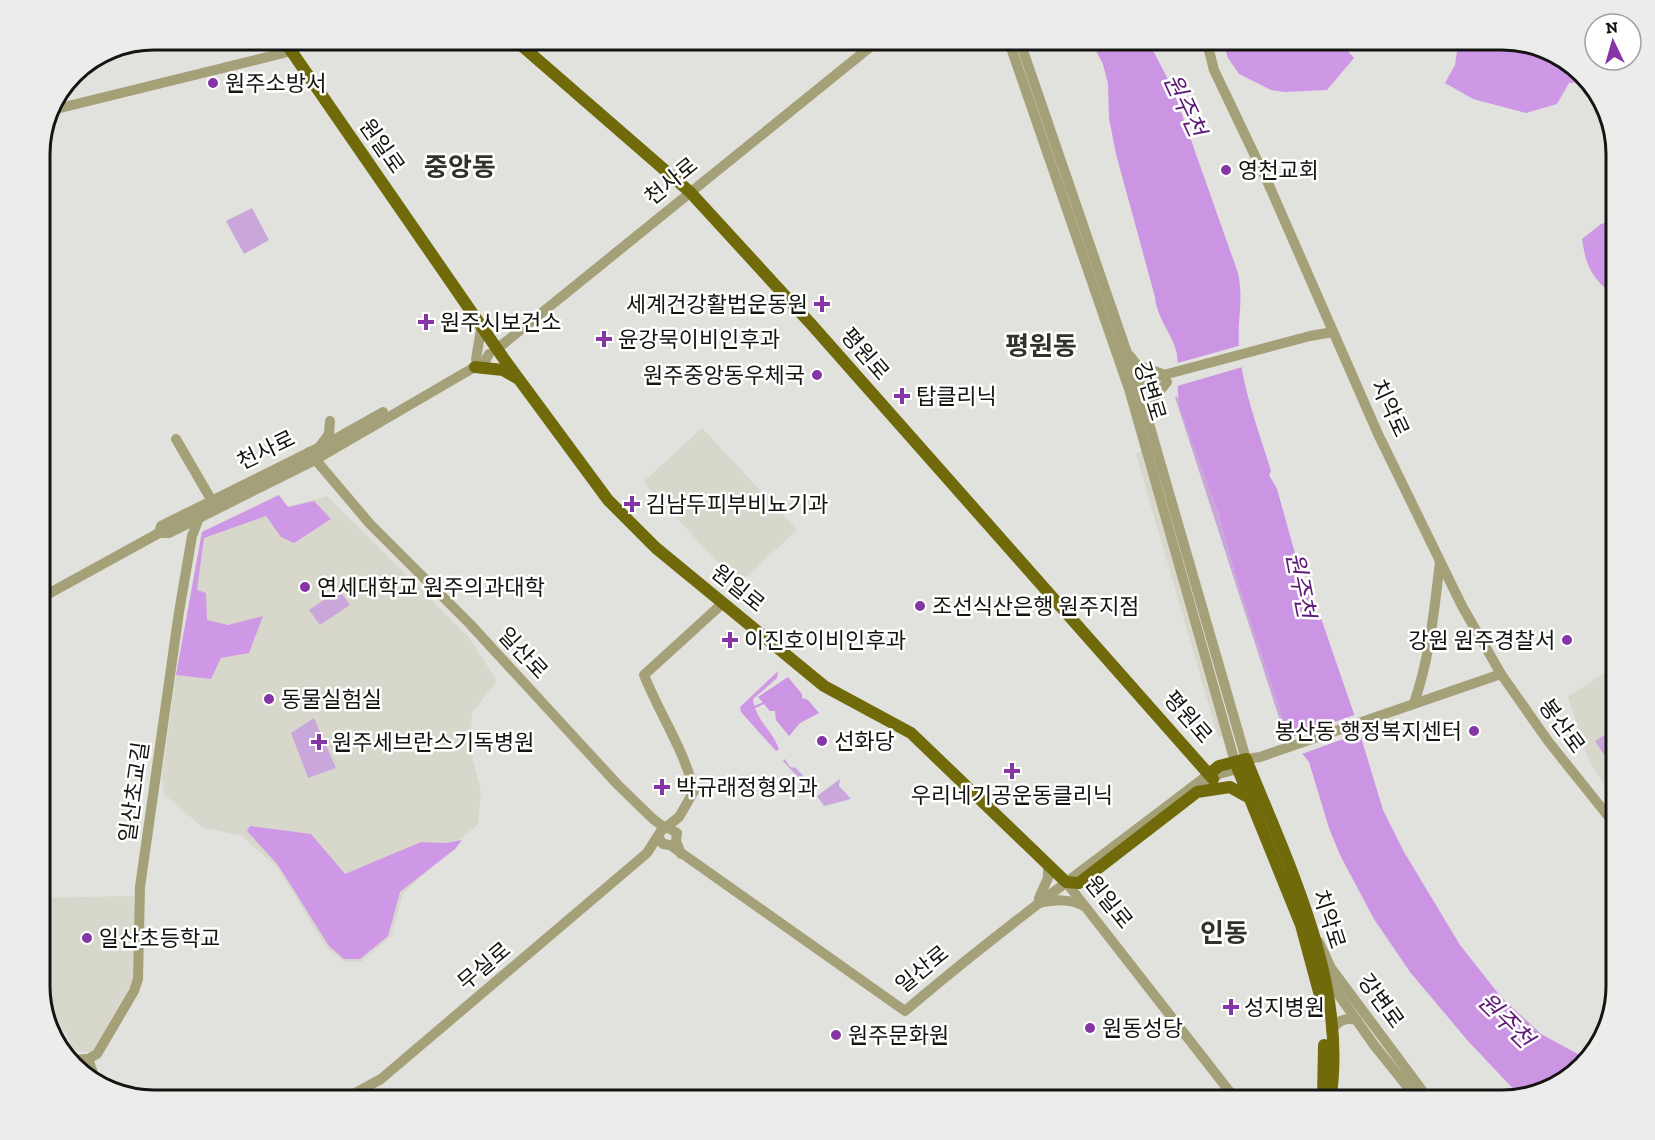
<svg xmlns="http://www.w3.org/2000/svg" width="1655" height="1140" font-family="'Zilla Slab','Noto Sans KR',serif">
	<style>
		.built { fill: #d8d7cc }
		.green { fill: #caa7db }
		.forest { fill: #ce98e7 }
		.water { fill: #cb95e4 }
		.pier { fill: #e1e1dd }
		.lines { fill: none; stroke-linecap: round; stroke-linejoin: round }
		.stream { stroke: #cb95e4; stroke-width: 2 }
		.minor { stroke: #a4a178; stroke-width: 10 }
		.major { stroke: #716a0a; stroke-width: 12 }
		.poi-dot { fill: #8535a6; stroke: #fffffe; stroke-width: 2 }
		.labels { text-anchor: middle; dominant-baseline: central; stroke-width: 5; stroke-linejoin: round; paint-order: stroke }
		.poi-label { font-size: 22px; fill: #141413; stroke: #fffffe; text-anchor: start }
		.street-label { font-size: 22px; fill: #141413; stroke: #fffffe }
		.water-label { font-size: 24px; font-style: italic; fill: #5d1977; stroke: #fffffe }
		.quarter-label { font-size: 26px; font-weight: bold; fill: #31312e; stroke: #fffffe }
		.rim { fill: none; stroke: #141413; stroke-width: 3 }
	</style>
	<rect width="100%" height="100%" fill="#e1e1dd"/>
	<g class="built">
		<polygon points="702,428 797,530 738,584 643,482"/>
		<polygon points="1141,451 1222,736 1218,737 1136,454"/>
		<polygon points="279,495 288,507 327,496 453,621 469,638 497,681 472,713 470,750 481,791 478,825 453,844 403,894 391,936 361,962 344,962 326,947 277,867 242,836 202,827 164,794 162,776 176,675 202,532"/>
		<polygon points="1616,665 1616,802 1589,761 1568,697"/>
		<polygon points="134,896 135,978 92,1052 72,1052 66,1031 50,1030 39,994 39,898"/>
	</g>
	<g class="green">
		<polygon points="252,208 269,240 244,254 226,221"/>
		<polygon points="1177,396 1218,512 1234,571 1289,738 1286,739 1175,397"/>
		<polygon points="339,590 350,605 320,625 309,610"/>
		<polygon points="314,718 336,768 308,778 291,733"/>
		<polygon points="1616,728 1616,773 1595,741"/>
		<polygon points="785,759 790,767 796,768 810,783 817,780 809,786 814,795 783,761"/>
		<polygon points="840,779 839,786 851,799 824,806 817,796"/>
	</g>
	<g class="forest">
		<polygon points="1222,39 1337,39 1354,58 1327,90 1284,92 1271,90 1239,74 1228,58"/>
		<polygon points="1459,39 1501,39 1565,59 1586,82 1569,83 1557,104 1526,113 1473,99 1445,83 1455,65"/>
		<path d="M1616,220v76c-24,-16 -30,-30 -34,-57l19,-15z"/>
		<polygon points="279,495 288,507 314,501 331,519 294,543 281,537 266,516 204,538 197,590 206,593 207,620 228,625 263,616 249,653 221,658 211,679 176,675 202,532"/>
		<path d="M778,671l-1,7 -24,21c2,21 19,30 26,50l-3,2 -35,-39 -1,-5z"/>
		<polygon points="250,826 311,834 345,874 421,842 446,843 462,840 455,849 400,892 388,936 360,959 344,959 329,946 278,865 247,831"/>
	</g>
	<g class="water">
		<path d="M1090,39h57l26,50 65,184c6,28 -1,46 1,73 3,42 20,85 32,125l-2,4 8,14 26,93 19,39 32,93 29,96 21,42 56,93 41,52 40,37 46,25 -29,27 -38,10 -52,-55 -58,-69 -36,-53 -34,-64 -11,-27 -20,-66 -20,-24 -55,-167 -16,-59 -38,-104c-4,-18 -1,-35 -3,-53 -3,-20 -20,-35 -22,-58l-39,-143 -7,-36 -1,-34 -5,-20z"/>
		<polygon points="788,677 802,694 802,698 808,700 819,713 800,723 789,736 776,720 775,711 770,711 758,697"/>
	</g>
	<g class="pier">
		<polygon points="1242,345 1246,366 1174,387 1174,364"/>
		<polygon points="1357,714 1363,732 1299,755 1286,739"/>
	</g>
	<g class="lines">
		<polyline class="stream" points="748,710 764,703"/>
		<g class="minor">
			<polyline points="1008,39 1129,389 1235,762"/>
			<polyline points="1019,39 1137,382 1246,759 1260,757 1501,674"/>
			<polyline points="1206,39 1214,70 1268,183 1378,434 1462,606 1501,674 1548,741 1616,826"/>
			<polyline points="56,109 292,51"/>
			<polyline points="497,349 880,39"/>
			<polyline points="1130,356 1137,365 1165,375"/>
			<polyline points="476,359 482,324"/>
			<polyline points="1130,384 1310,336 1333,332"/>
			<polyline points="1147,417 1153,399 1167,382"/>
			<polyline points="321,445 329,434 330,421"/>
			<polyline points="309,452 370,524 469,623 618,785 653,819 665,828"/>
			<polyline points="159,533 161,526 328,443 383,412"/>
			<polyline points="39,599 159,533 169,533 315,460 485,361 489,354"/>
			<path d="M1414,703c16,-45 20,-93 26,-141"/>
			<polyline points="1208,783 1219,774 1245,767"/>
			<polyline points="667,827 677,833 676,841 681,854"/>
			<path d="M659,838l4,6 7,1 235,166c98,-84 202,-158 304,-237"/>
			<polyline points="1066,882 1237,1101"/>
			<polyline points="1039,898 1048,878 1048,864"/>
			<path d="M1038,903c16,-3 31,-5 46,3"/>
			<polyline points="1319,942 1331,968 1430,1101"/>
			<polyline points="1324,974 1374,1045 1419,1101"/>
			<path d="M1331,1031c7,-10 13,-14 26,-11"/>
			<polyline points="88,1059 97,1054 134,991 138,979 140,887 179,612 192,536 199,518 212,501 176,439"/>
			<polyline points="88,1059 97,1084"/>
			<polyline points="69,1060 88,1059"/>
			<path d="M341,1101l40,-22 266,-226 14,-22 18,-14 15,-26c-10,-42 -34,-76 -50,-116l79,-72"/>
		</g>
		<g class="major">
			<polyline points="283,39 504,359 608,500 656,548 824,686 911,733 1066,882 1079,883 1197,792 1230,787 1246,796"/>
			<polyline points="514,39 690,192 811,324 1213,779"/>
			<polyline points="475,367 503,370 517,378"/>
			<polyline points="1235,762 1301,925 1319,992"/>
			<path d="M1209,774l10,-8 27,-7c42,105 103,226 84,342"/>
			<polyline points="1323,1100 1324,1045"/>
		</g>
	</g>
	<g class="poi-dot">
		<circle cx="213" cy="83" r="6"/>
		<circle cx="1226" cy="170" r="6"/>
		<path d="M819 295h6v6h6v6h-6v6h-6v-6h-6v-6h6z"/>
		<path d="M423 313h6v6h6v6h-6v6h-6v-6h-6v-6h6z"/>
		<path d="M601 330h6v6h6v6h-6v6h-6v-6h-6v-6h6z"/>
		<circle cx="817" cy="375" r="6"/>
		<path d="M899 387h6v6h6v6h-6v6h-6v-6h-6v-6h6z"/>
		<path d="M629 495h6v6h6v6h-6v6h-6v-6h-6v-6h6z"/>
		<circle cx="305" cy="587" r="6"/>
		<circle cx="920" cy="606" r="6"/>
		<path d="M727 631h6v6h6v6h-6v6h-6v-6h-6v-6h6z"/>
		<circle cx="1567" cy="640" r="6"/>
		<circle cx="269" cy="699" r="6"/>
		<circle cx="1474" cy="731" r="6"/>
		<circle cx="822" cy="741" r="6"/>
		<path d="M316 733h6v6h6v6h-6v6h-6v-6h-6v-6h6z"/>
		<path d="M1009 762h6v6h6v6h-6v6h-6v-6h-6v-6h6z"/>
		<path d="M659 778h6v6h6v6h-6v6h-6v-6h-6v-6h6z"/>
		<circle cx="87" cy="938" r="6"/>
		<path d="M1228 998h6v6h6v6h-6v6h-6v-6h-6v-6h6z"/>
		<circle cx="1090" cy="1028" r="6"/>
		<circle cx="836" cy="1035" r="6"/>
	</g>
	<g class="labels">
		<g class="poi-label">
			<text x="225" y="83">원주소방서</text>
			<text x="1238" y="170">영천교회</text>
			<text x="808" y="304" text-anchor="end">세계건강활법운동원</text>
			<text x="440" y="322">원주시보건소</text>
			<text x="618" y="339">윤강묵이비인후과</text>
			<text x="805" y="375" text-anchor="end">원주중앙동우체국</text>
			<text x="916" y="396">탑클리닉</text>
			<text x="646" y="504">김남두피부비뇨기과</text>
			<text x="317" y="587">연세대학교 원주의과대학</text>
			<text x="932" y="606">조선식산은행 원주지점</text>
			<text x="744" y="640">이진호이비인후과</text>
			<text x="1555" y="640" text-anchor="end">강원 원주경찰서</text>
			<text x="281" y="699">동물실험실</text>
			<text x="1462" y="731" text-anchor="end">봉산동 행정복지센터</text>
			<text x="834" y="741">선화당</text>
			<text x="332" y="742">원주세브란스기독병원</text>
			<text x="676" y="787">박규래정형외과</text>
			<text x="1012" y="795" text-anchor="middle">우리네기공운동클리닉</text>
			<text x="99" y="938">일산초등학교</text>
			<text x="1244" y="1007">성지병원</text>
			<text x="1102" y="1028">원동성당</text>
			<text x="848" y="1035">원주문화원</text>
		</g>
		<g class="street-label">
			<text transform="translate(382 146) rotate(55)">원일로</text>
			<text transform="translate(671 181) rotate(-39)">천사로</text>
			<text transform="translate(865 354) rotate(49)">평원로</text>
			<text transform="translate(1150 391) rotate(73)">강변로</text>
			<text transform="translate(1390 408) rotate(65)">치악로</text>
			<text transform="translate(266 450) rotate(-26)">천사로</text>
			<text transform="translate(738 588) rotate(39)">원일로</text>
			<text transform="translate(523 653) rotate(47)">일산로</text>
			<text transform="translate(1188 717) rotate(49)">평원로</text>
			<text transform="translate(1562 726) rotate(54)">봉산로</text>
			<text transform="translate(134 792) rotate(-82)">일산초교길</text>
			<text transform="translate(1109 902) rotate(51)">원일로</text>
			<text transform="translate(1329 919) rotate(72)">치악로</text>
			<text transform="translate(484 966) rotate(-40)">무실로</text>
			<text transform="translate(922 969) rotate(-39)">일산로</text>
			<text transform="translate(1381 1001) rotate(54)">강변로</text>
		</g>
		<g class="water-label">
			<text transform="translate(1185 105) rotate(65)">원주천</text>
			<text transform="translate(1301 585) rotate(79)">원주천</text>
			<text transform="translate(1506 1020) rotate(45)">원주천</text>
		</g>
		<g class="quarter-label">
			<text x="460" y="167">중앙동</text>
			<text x="1041" y="346">평원동</text>
			<text x="1224" y="933">인동</text>
		</g>
	</g>
	<path d="M0 0H1655V1140H0ZM154 50H1502A104 104 0 0 1 1606 154V986A104 104 0 0 1 1502 1090H154A104 104 0 0 1 50 986V154A104 104 0 0 1 154 50Z" fill="#ececeb" fill-rule="evenodd"/>
	<path class="rim" d="M154 50H1502A104 104 0 0 1 1606 154V986A104 104 0 0 1 1502 1090H154A104 104 0 0 1 50 986V154A104 104 0 0 1 154 50Z"/>
	<g transform="translate(1613 42) rotate(355)"><circle r="28" fill="#fffffe" stroke="#a1a1a0" stroke-width="1.5"/>
	<path d="M0-4.5L10 22L0 15L-10 22Z" fill="#8535a6"/>
	<text y="-9" font-size="16" font-weight="bold" text-anchor="middle" fill="#141413">N</text>
	</g>
</svg>
